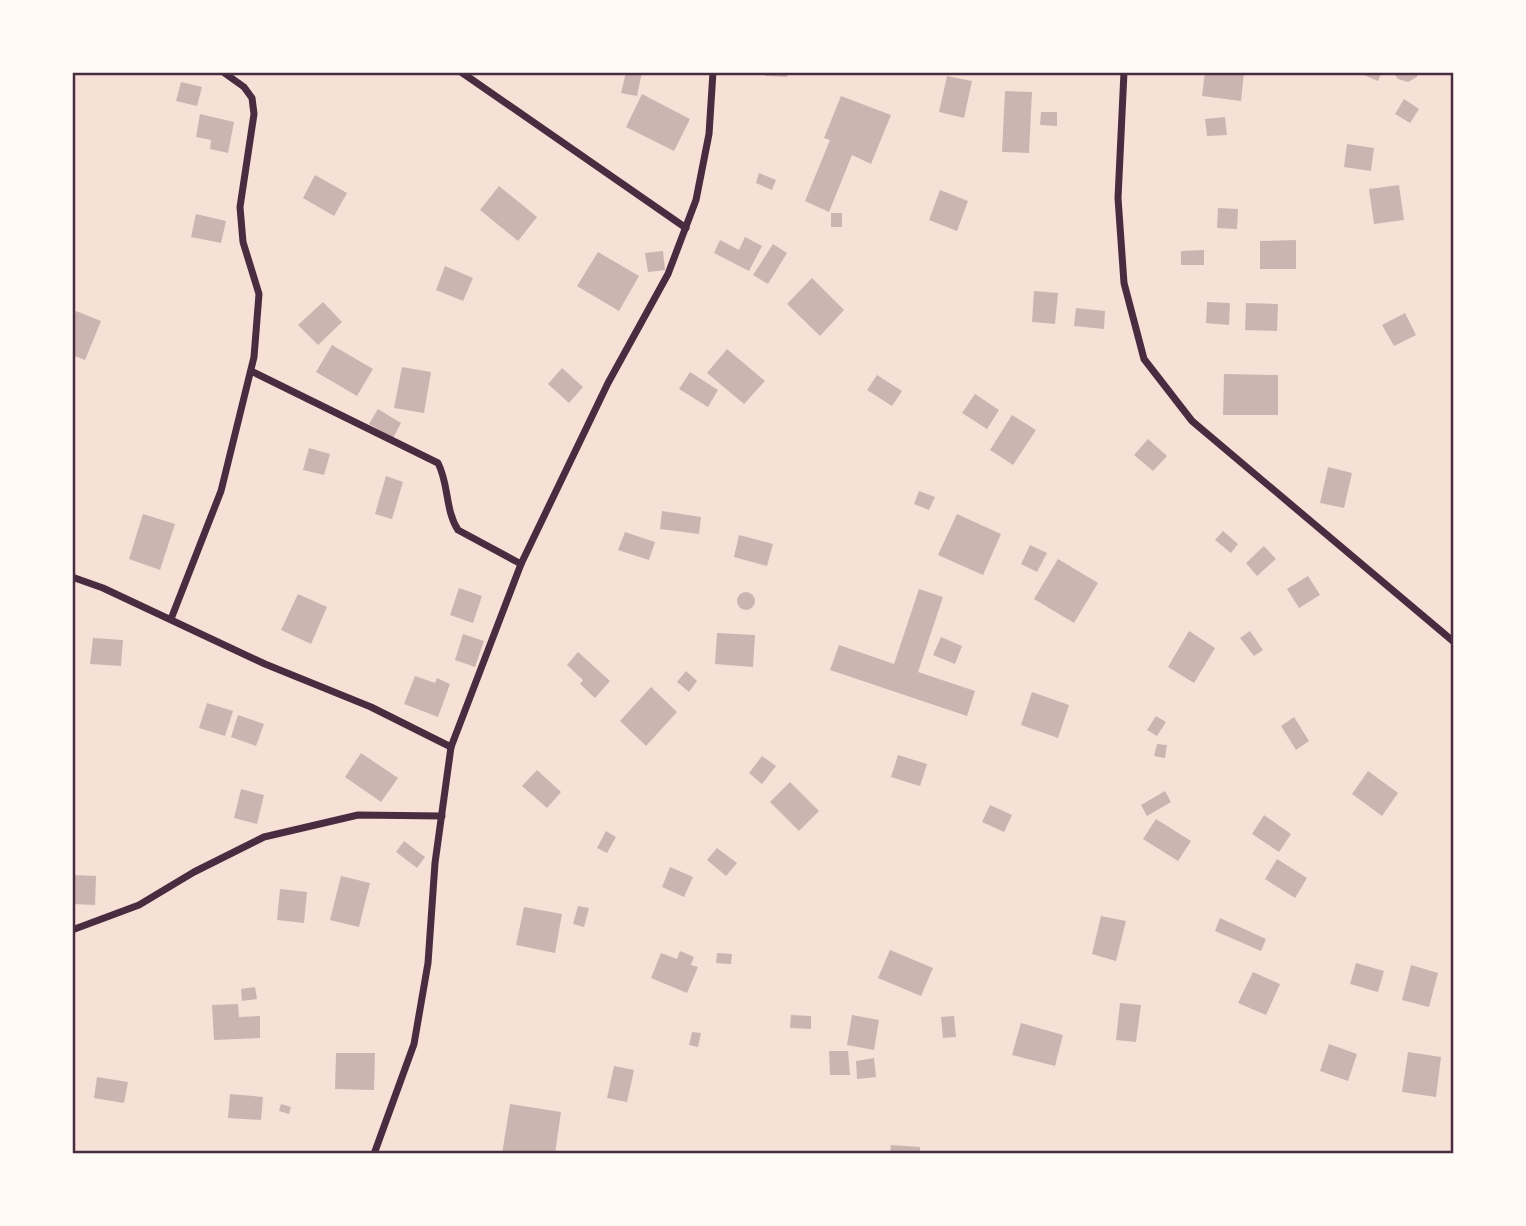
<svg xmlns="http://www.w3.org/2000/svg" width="1526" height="1226" font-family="Rubik,sans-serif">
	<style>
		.building { fill: #ccb4b1 }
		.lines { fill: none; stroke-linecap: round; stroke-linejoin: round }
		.minor { stroke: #4a2c40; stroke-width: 7 }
		.neatline { fill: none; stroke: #4a2c40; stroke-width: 2.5 }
	</style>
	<rect width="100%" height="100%" fill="#f7e1d7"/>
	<g class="building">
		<polygon points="626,72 642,72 637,96 621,93"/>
		<polygon points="765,72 788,72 787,77 765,76"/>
		<polygon points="1205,72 1244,72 1241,101 1202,96"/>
		<polygon points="1357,72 1382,72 1378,81"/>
		<polygon points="1393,72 1418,72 1417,77 1408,82 1398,79"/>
		<polygon points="947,76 972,81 964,118 939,112"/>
		<polygon points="181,82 202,87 197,106 176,101"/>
		<polygon points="1005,91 1032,92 1029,153 1002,152"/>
		<polygon points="642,94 690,119 674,151 626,127"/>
		<polygon points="841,96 891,115 871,164 852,155 829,212 805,201 830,140 824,138"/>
		<polygon points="1404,99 1419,109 1410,123 1395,114"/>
		<polygon points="1041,112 1057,112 1057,126 1040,125"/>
		<polygon points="200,114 234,122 228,153 210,149 211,140 196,137"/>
		<polygon points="1225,117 1227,135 1207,136 1205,119"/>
		<polygon points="1347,144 1374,148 1371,171 1344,167"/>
		<polygon points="759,173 776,180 772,190 756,183"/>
		<polygon points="315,175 347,193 334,216 303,198"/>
		<polygon points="1399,185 1404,220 1374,224 1369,189"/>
		<polygon points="499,186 537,217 518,241 480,210"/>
		<polygon points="940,190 968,201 957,231 929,220"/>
		<polygon points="1218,208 1238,209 1237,229 1217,228"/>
		<rect x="831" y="213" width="11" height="14"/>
		<polygon points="196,214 226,221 221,243 191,237"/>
		<polygon points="745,237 762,246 749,271 714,253 720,240 739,250"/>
		<polygon points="1296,240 1296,269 1260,269 1260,241"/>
		<polygon points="773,244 787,253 768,284 753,275"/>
		<polygon points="1204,250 1204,265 1181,265 1181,251"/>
		<polygon points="663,251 665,270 648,272 645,253"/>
		<polygon points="598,252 639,276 619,311 577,286"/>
		<polygon points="445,266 473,278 463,301 436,290"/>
		<polygon points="812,278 844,310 820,336 787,304"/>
		<polygon points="1034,291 1058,293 1055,324 1032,322"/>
		<polygon points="323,302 342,322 318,345 298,325"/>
		<polygon points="1207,302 1230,303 1229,325 1206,323"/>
		<polygon points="1246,303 1278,304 1277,331 1245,330"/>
		<polygon points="1076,308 1105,311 1104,329 1074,326"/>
		<polygon points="76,311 101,321 85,360 72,355 72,322"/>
		<polygon points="1405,313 1416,335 1394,346 1382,325"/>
		<polygon points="332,345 373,369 357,396 316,372"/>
		<polygon points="727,349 765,381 744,404 707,373"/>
		<polygon points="402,367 431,372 424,413 394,408"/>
		<polygon points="562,368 583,387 569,403 548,384"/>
		<polygon points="690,372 718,390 708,407 679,389"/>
		<polygon points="1224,374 1278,375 1278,415 1223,415"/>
		<polygon points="877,375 902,391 892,406 867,390"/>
		<polygon points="975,394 999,410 987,429 962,413"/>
		<polygon points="378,409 401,423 393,438 369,424"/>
		<polygon points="1012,415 1036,430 1013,465 990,450"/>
		<polygon points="1148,439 1167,456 1153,471 1134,455"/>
		<polygon points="309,448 330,454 324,475 303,470"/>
		<polygon points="1328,467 1352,473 1344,508 1320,503"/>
		<polygon points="386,476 403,482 392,519 375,514"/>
		<polygon points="919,491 935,497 929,510 914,504"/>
		<polygon points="662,511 701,517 699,534 660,529"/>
		<polygon points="143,514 175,524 160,570 129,559"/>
		<polygon points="957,514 1001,534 983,575 938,555"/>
		<polygon points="1223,531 1238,544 1231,553 1215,540"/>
		<polygon points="625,532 655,542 649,560 618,550"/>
		<polygon points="739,535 773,544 767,566 734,557"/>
		<polygon points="1030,545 1047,553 1037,572 1021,564"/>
		<polygon points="1264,546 1276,559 1257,576 1246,563"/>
		<polygon points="1058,559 1098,583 1074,623 1034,599"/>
		<polygon points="1308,576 1320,595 1299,608 1287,589"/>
		<polygon points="459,588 482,596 473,623 450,615"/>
		<polygon points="919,589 943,597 918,672 975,691 967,716 830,670 839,645 894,664"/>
		<circle cx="746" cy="601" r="9"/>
		<polygon points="298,594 327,607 311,644 281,630"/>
		<polygon points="1189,631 1215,648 1194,683 1168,667"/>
		<polygon points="1250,631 1263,650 1254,656 1240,638"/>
		<polygon points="717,633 755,635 753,667 715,664"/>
		<polygon points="463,634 484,641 475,667 455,660"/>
		<polygon points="941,637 962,646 955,664 933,655"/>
		<polygon points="93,638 123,640 121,666 90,664"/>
		<polygon points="578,652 610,681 595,698 580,684 583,680 567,665"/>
		<polygon points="686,671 697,681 689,692 677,682"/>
		<polygon points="415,676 435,683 437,678 450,684 438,717 404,704"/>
		<polygon points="651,687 677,712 646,746 620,721"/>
		<polygon points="1032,692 1069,705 1058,738 1021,725"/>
		<polygon points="207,703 233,711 225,736 199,728"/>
		<polygon points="238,715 264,724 256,746 231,737"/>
		<polygon points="1156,716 1166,722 1157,736 1147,730"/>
		<polygon points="1294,717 1309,741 1296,750 1281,726"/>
		<polygon points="1157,744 1167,745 1165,758 1154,756"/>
		<polygon points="361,753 398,778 381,802 345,777"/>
		<polygon points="898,755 927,764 920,786 891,777"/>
		<polygon points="762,756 776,766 762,784 749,773"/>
		<polygon points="537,770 561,792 547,808 522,786"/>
		<polygon points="1368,771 1398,793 1382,816 1352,794"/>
		<polygon points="790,782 819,811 799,831 770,802"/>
		<polygon points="241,789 264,795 257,824 234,818"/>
		<polygon points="1165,791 1171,802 1147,816 1141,805"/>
		<polygon points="990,805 1012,815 1004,832 982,822"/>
		<polygon points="1264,815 1291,834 1279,852 1252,834"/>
		<polygon points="1156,819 1191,841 1178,861 1143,839"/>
		<polygon points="606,831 616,837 607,853 597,848"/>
		<polygon points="404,841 425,857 417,868 396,852"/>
		<polygon points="717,848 737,863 726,876 707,860"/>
		<polygon points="1277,859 1307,878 1295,898 1265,879"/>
		<polygon points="670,867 693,877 684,897 662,887"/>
		<polygon points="73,875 96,876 95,905 72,904"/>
		<polygon points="341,876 370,883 359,927 330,920"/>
		<polygon points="280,889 307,892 304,923 277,920"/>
		<polygon points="578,906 589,908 584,927 573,924"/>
		<polygon points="524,907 562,914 555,953 516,945"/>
		<polygon points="1101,916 1126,921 1116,961 1092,954"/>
		<polygon points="1220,918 1266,939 1261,951 1215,931"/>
		<polygon points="890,950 933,968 921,996 878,978"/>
		<polygon points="680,951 694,957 691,965 698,967 687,993 651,978 661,953 677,959"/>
		<polygon points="717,953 732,954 731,964 716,963"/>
		<polygon points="1356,963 1384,971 1378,992 1350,984"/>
		<polygon points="1411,965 1438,973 1429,1007 1402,1000"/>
		<polygon points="1253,972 1280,984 1266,1015 1238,1003"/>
		<polygon points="255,987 257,999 242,1001 241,989"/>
		<polygon points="1120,1003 1141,1005 1136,1042 1116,1040"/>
		<polygon points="238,1004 239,1017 260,1016 260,1038 214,1040 212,1005"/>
		<polygon points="791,1015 811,1016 811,1029 790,1028"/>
		<polygon points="852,1015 879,1020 874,1050 847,1045"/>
		<polygon points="954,1016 956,1037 943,1038 941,1017"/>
		<polygon points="1021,1023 1063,1035 1055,1066 1012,1055"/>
		<polygon points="692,1032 701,1033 698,1047 689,1045"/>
		<polygon points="1329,1044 1357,1054 1348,1081 1320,1071"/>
		<polygon points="829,1051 848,1051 850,1075 830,1075"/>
		<polygon points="1408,1052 1441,1057 1436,1097 1402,1092"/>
		<polygon points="336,1053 375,1053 374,1090 335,1089"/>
		<polygon points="874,1058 876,1077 857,1079 856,1061"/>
		<polygon points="614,1066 634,1070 627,1102 607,1098"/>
		<polygon points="97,1077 128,1082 124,1103 94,1098"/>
		<polygon points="230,1094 263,1097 261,1120 228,1118"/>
		<polygon points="281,1104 291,1107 289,1114 279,1111"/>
		<polygon points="510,1104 561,1112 555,1154 502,1154"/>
		<polygon points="891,1145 920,1147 920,1154 890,1154"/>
	</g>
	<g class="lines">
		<g class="minor">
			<polyline points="461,72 686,228"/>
			<polyline points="1124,72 1118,198 1124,283 1144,359 1192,421 1454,642"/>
			<path d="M251,371l187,92c11,21 7,47 20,67l63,34"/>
			<polyline points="72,577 103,588 265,664 371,707 451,747"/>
			<polyline points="171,619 221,491 254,357 259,294 243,242 240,207 254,114 252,98 244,87 223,72"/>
			<polyline points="72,930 139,905 194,872 264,837 358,815 442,816"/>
			<polyline points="374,1154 414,1044 428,963 435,863 451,747 521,564 608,383 668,274 696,200 709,134 713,72"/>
		</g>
	</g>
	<rect width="1526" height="1226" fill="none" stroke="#fffaf5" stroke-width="147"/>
	<rect x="74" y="74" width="1378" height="1078" class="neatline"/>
</svg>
